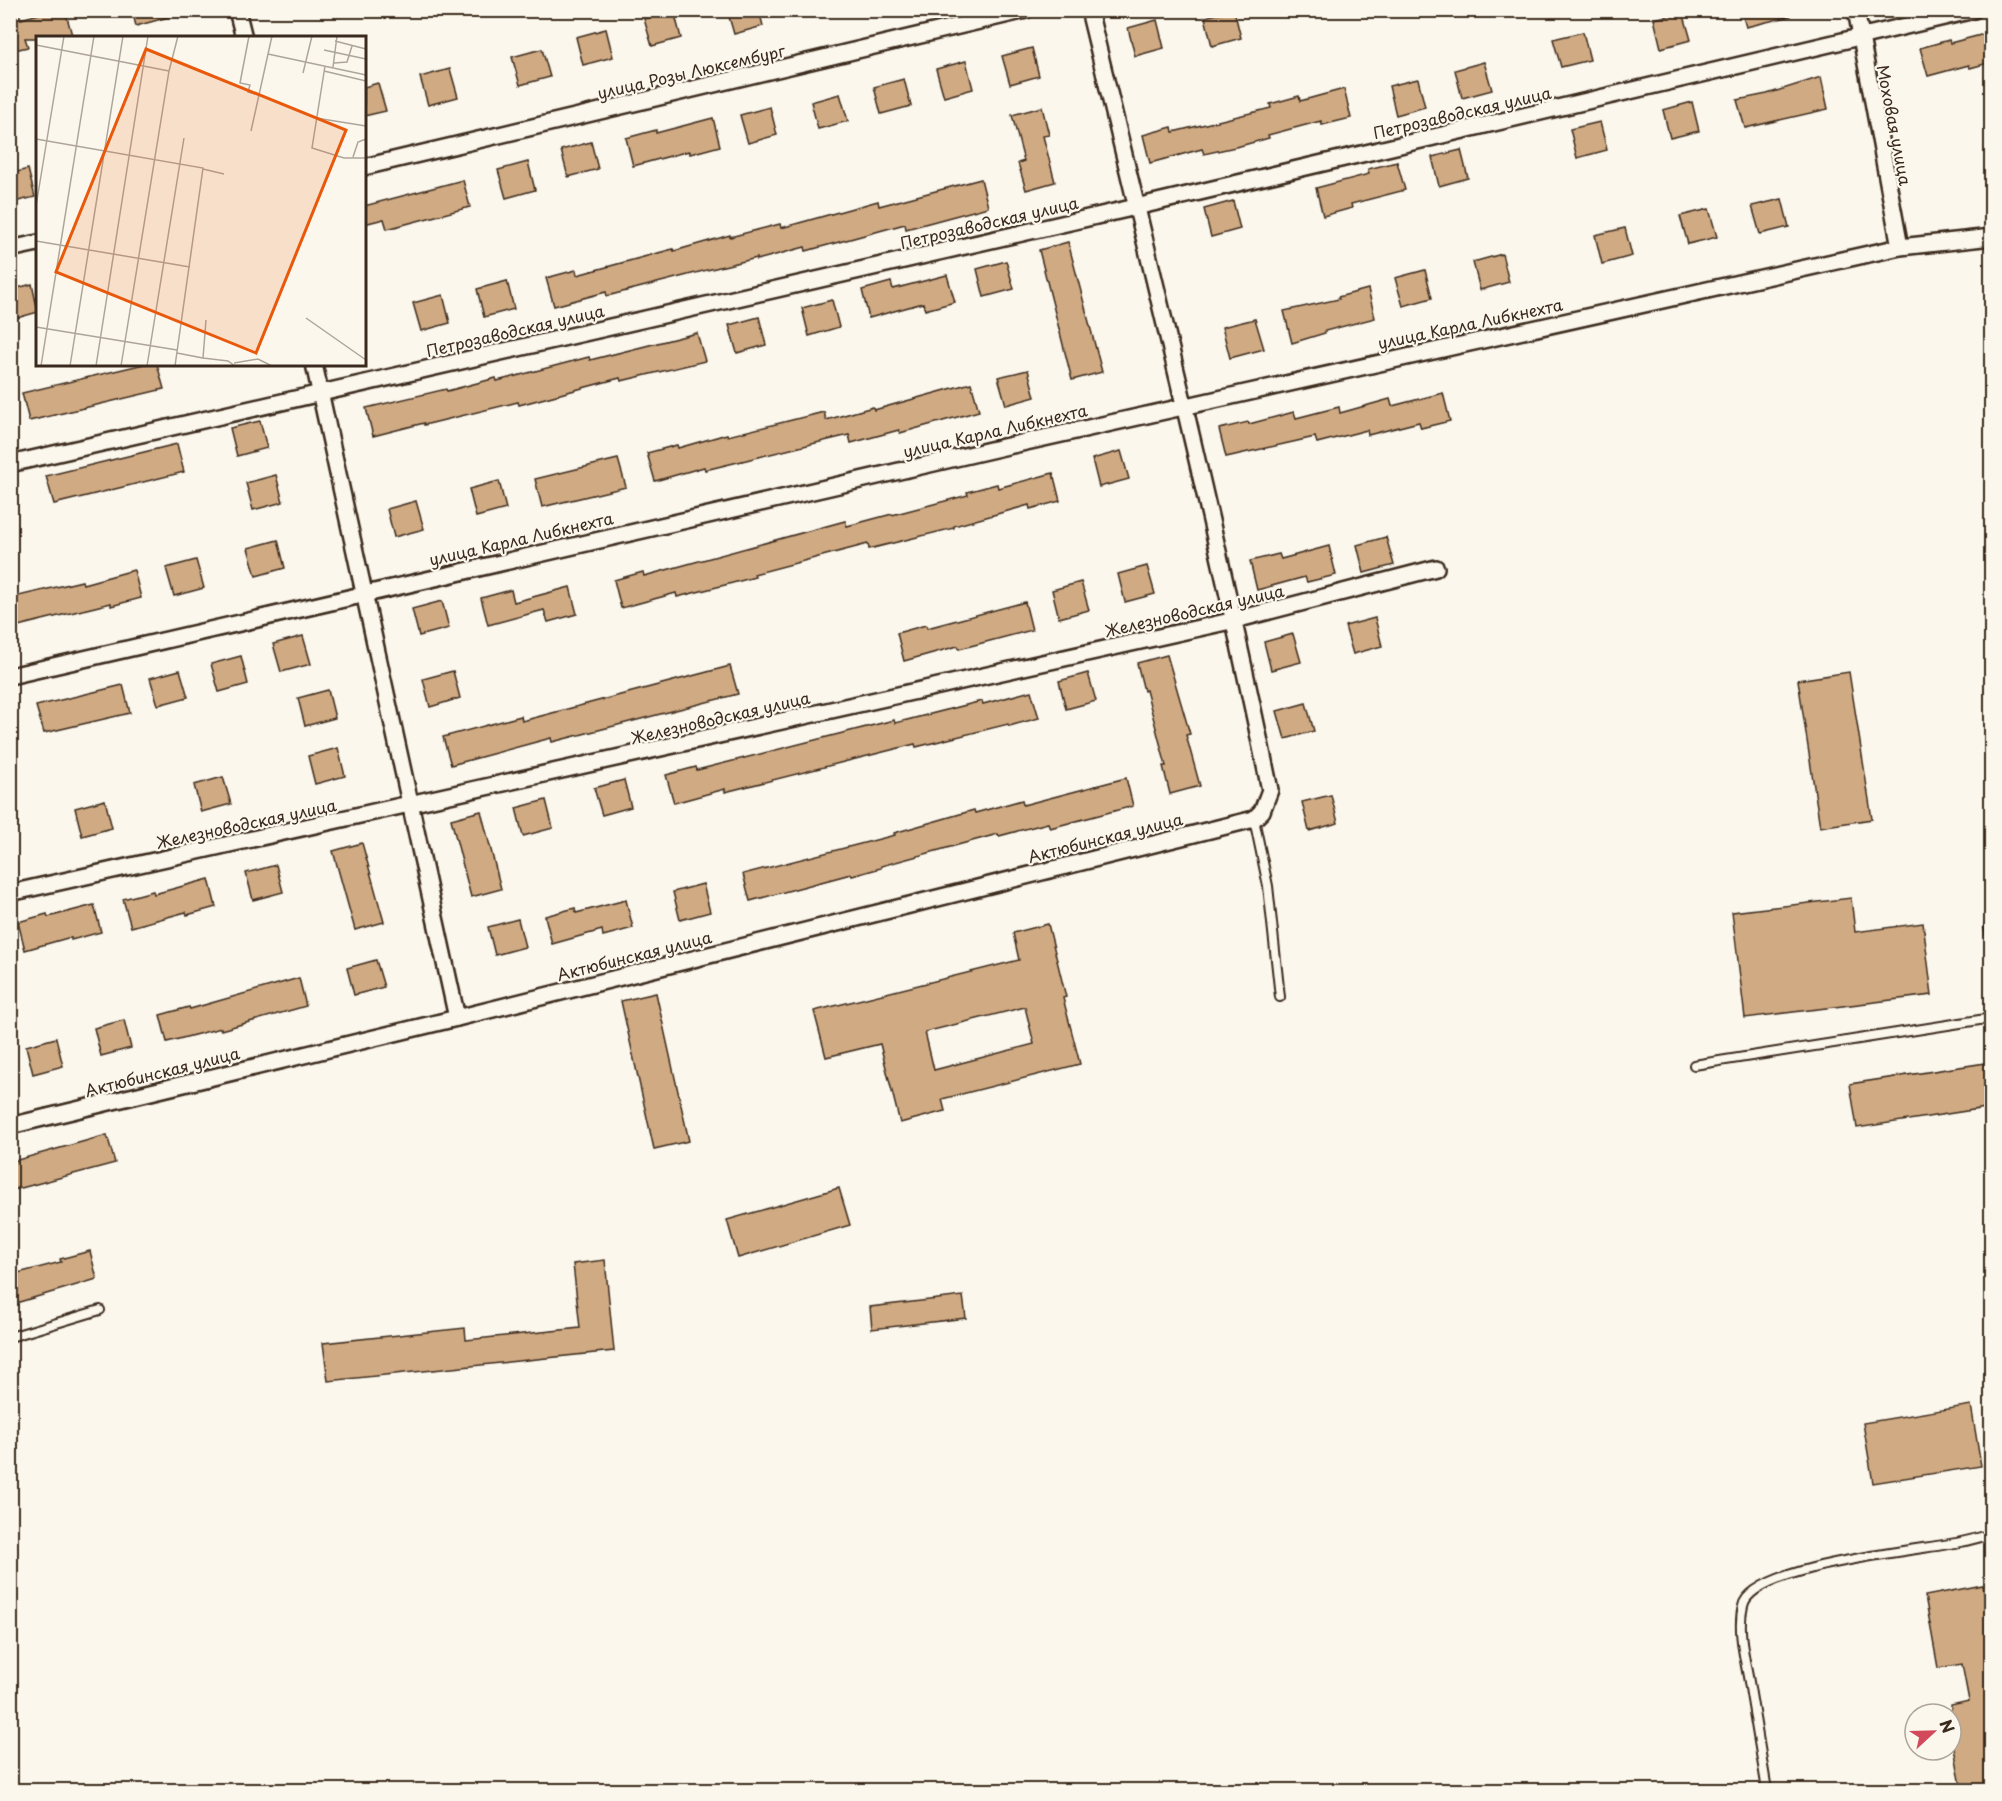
<svg xmlns="http://www.w3.org/2000/svg" width="2002" height="1801" font-family="'Playpen Sans',sans-serif">
	<style>
		.building { fill: #d0aa82; stroke: #3b2a1e; stroke-width: 1.5; fill-rule: evenodd }
		.lines { fill: none; stroke-linecap: round; stroke-linejoin: round }
		.lane-casing { stroke: #3b2a1e; stroke-width: 12 }
		.street-casing { stroke: #3b2a1e; stroke-width: 20 }
		.lane { stroke: #fbf7ec; stroke-width: 8 }
		.street { stroke: #fbf7ec; stroke-width: 15 }
		.labels { text-anchor: middle; dominant-baseline: central; stroke-width: 4.5; stroke-linejoin: round; paint-order: stroke }
		.street-label { font-size: 16px; fill: #3b2a1e; stroke: #fbf7ec }
		.inset-road { fill: none; stroke: #aea59a; stroke-width: 1.5 }
		.view { fill: #e8590c; fill-opacity: 0.15; stroke: #e8590c; stroke-width: 3 }
		.inset-edge { fill: none; stroke: #3b2a1e; stroke-width: 3 }
	</style>
	<rect width="100%" height="100%" fill="#fbf7ec"/>
	<filter id="ink" filterUnits="userSpaceOnUse"><feTurbulence type="fractalNoise" baseFrequency=".0167" numOctaves="2"/><feDisplacementMap in="SourceGraphic" scale="12" xChannelSelector="R" yChannelSelector="G"/><feConvolveMatrix kernelMatrix="1 2 1 2 8 2 1 2 1" color-interpolation-filters="sRGB"/></filter>
	<g filter="url(#ink)">
		<g class="building">
			<polygon points="10,10 18,10 21,19 53,10 65,10 72,35 63,38 25,38 28,47 10,51"/>
			<polygon points="132,10 175,10 176,15 136,26"/>
			<polygon points="727,10 759,10 763,26 734,34"/>
			<polygon points="1234,10 1241,38 1212,46 1205,17"/>
			<polygon points="1741,10 1790,10 1791,16 1746,27"/>
			<polygon points="674,11 681,38 652,46 644,19"/>
			<polygon points="1683,12 1691,40 1661,48 1654,19"/>
			<polygon points="1157,20 1164,48 1135,56 1128,28"/>
			<polygon points="606,29 613,57 583,65 576,37"/>
			<polygon points="1583,32 1590,60 1561,67 1553,39"/>
			<polygon points="1992,32 1992,62 1970,68 1969,65 1928,76 1920,48 1949,40 1950,43"/>
			<polygon points="1032,48 1039,76 1010,84 1002,56"/>
			<polygon points="542,49 550,77 520,85 512,57"/>
			<polygon points="966,61 973,89 944,97 936,69"/>
			<polygon points="1484,62 1492,90 1462,98 1455,70"/>
			<polygon points="450,69 458,97 428,105 420,77"/>
			<polygon points="1821,77 1828,109 1745,128 1737,100 1767,94"/>
			<polygon points="904,79 911,106 881,114 874,87"/>
			<polygon points="1418,79 1425,107 1396,115 1389,86"/>
			<polygon points="378,83 386,111 364,116 364,87"/>
			<polygon points="1344,89 1351,118 1322,125 1321,121 1268,135 1269,138 1240,146 1204,154 1202,149 1150,163 1143,135 1172,127 1173,132 1271,108 1270,104 1299,96 1300,101"/>
			<polygon points="840,94 848,121 818,129 811,102"/>
			<polygon points="1692,102 1699,131 1670,138 1663,110"/>
			<polygon points="770,107 777,135 748,143 740,115"/>
			<polygon points="1042,107 1049,135 1043,136 1055,182 1026,190 1018,163 1024,161 1012,115"/>
			<polygon points="713,118 720,146 690,154 689,151 633,166 626,138 656,130 656,133"/>
			<polygon points="1600,122 1607,150 1577,158 1570,129"/>
			<polygon points="591,142 598,169 568,177 561,150"/>
			<polygon points="1461,150 1468,178 1439,186 1432,157"/>
			<polygon points="528,162 535,190 506,198 498,170"/>
			<polygon points="1397,162 1405,190 1351,204 1352,208 1323,216 1316,188 1369,174 1368,169"/>
			<polygon points="28,169 35,197 10,203 10,174"/>
			<polygon points="981,179 988,207 906,229 905,224 806,251 805,247 757,260 757,258 707,270 607,296 606,292 554,306 546,278 576,270 577,275 673,249 674,251 730,235 730,237 780,224 781,228 878,201 879,206"/>
			<polygon points="463,180 470,207 387,229 384,219 364,224 364,206"/>
			<polygon points="1782,199 1789,227 1760,234 1752,206"/>
			<polygon points="1233,201 1240,229 1211,237 1204,209"/>
			<polygon points="1709,209 1717,237 1688,244 1680,216"/>
			<polygon points="1625,228 1632,256 1602,264 1595,235"/>
			<polygon points="1068,242 1102,372 1072,380 1039,250"/>
			<polygon points="1502,254 1509,282 1480,290 1473,262"/>
			<polygon points="1006,261 1014,289 984,297 977,269"/>
			<polygon points="1425,270 1432,298 1403,306 1395,278"/>
			<polygon points="947,275 955,302 925,310 923,303 869,318 862,290 891,282 893,289"/>
			<polygon points="507,281 514,309 484,317 477,289"/>
			<polygon points="32,284 38,312 10,320 10,290"/>
			<polygon points="1368,289 1375,318 1325,331 1325,333 1292,343 1284,311 1339,299 1338,297"/>
			<polygon points="443,295 450,323 421,331 413,303"/>
			<polygon points="832,300 839,327 809,336 802,308"/>
			<polygon points="759,317 766,345 737,353 729,325"/>
			<polygon points="1255,319 1264,349 1230,358 1222,327"/>
			<polygon points="697,333 705,361 621,381 620,378 519,405 518,402 424,425 424,423 373,436 366,408 446,389 447,391 496,378 497,381 589,357 590,360"/>
			<polygon points="144,364 157,364 164,389 29,421 22,393"/>
			<polygon points="1028,370 1035,397 1006,405 998,377"/>
			<polygon points="971,383 979,411 900,433 899,430 851,443 849,435 705,470 704,467 655,481 647,453 677,445 678,448 727,434 728,436 824,412 826,420 873,407 874,410"/>
			<polygon points="1443,393 1450,421 1421,428 1419,422 1368,435 1367,430 1317,443 1315,437 1226,457 1219,429 1248,422 1249,424 1294,412 1296,418 1339,407 1340,413 1390,399 1392,406"/>
			<polygon points="260,421 267,448 237,456 230,428"/>
			<polygon points="177,444 184,472 54,504 46,476"/>
			<polygon points="1121,451 1129,479 1099,487 1092,459"/>
			<polygon points="618,459 626,487 542,507 535,479"/>
			<polygon points="1053,473 1060,501 1030,509 1029,505 954,526 954,528 869,549 868,544 754,574 755,577 725,585 677,597 676,593 621,608 614,580 643,572 644,576 845,521 847,526 892,514 892,515 968,495 967,492 997,484 998,488"/>
			<polygon points="276,475 283,502 253,510 246,483"/>
			<polygon points="499,481 506,509 476,517 469,489"/>
			<polygon points="416,501 424,529 394,537 387,509"/>
			<polygon points="1386,537 1394,565 1364,573 1357,545"/>
			<polygon points="278,540 285,568 256,576 248,548"/>
			<polygon points="1329,546 1336,575 1307,582 1305,577 1257,590 1250,561 1279,554 1281,559"/>
			<polygon points="196,560 204,588 174,596 166,568"/>
			<polygon points="1147,566 1155,594 1125,602 1118,574"/>
			<polygon points="134,570 141,598 111,606 111,603 10,628 10,598 82,581 83,584"/>
			<polygon points="1081,582 1089,610 1059,618 1052,590"/>
			<polygon points="570,587 577,614 548,622 544,610 488,625 481,598 511,590 514,602"/>
			<polygon points="442,601 449,628 419,636 412,609"/>
			<polygon points="1025,602 1032,630 959,649 958,646 904,661 897,633 926,625 927,628"/>
			<polygon points="1375,618 1382,646 1353,654 1345,626"/>
			<polygon points="1293,634 1301,662 1271,670 1264,642"/>
			<polygon points="303,636 311,664 281,672 273,644"/>
			<polygon points="1167,655 1190,734 1186,735 1200,786 1170,794 1163,766 1166,766 1146,690 1144,691 1137,663"/>
			<polygon points="241,656 248,684 219,692 211,664"/>
			<polygon points="730,666 738,694 552,742 551,738 451,765 443,737 521,716 522,721"/>
			<polygon points="180,670 188,697 158,705 150,678"/>
			<polygon points="453,671 460,698 430,707 423,679"/>
			<polygon points="1849,672 1872,819 1820,827 1798,680"/>
			<polygon points="1088,673 1096,701 1066,709 1059,681"/>
			<polygon points="123,685 130,713 44,733 36,706"/>
			<polygon points="328,690 335,718 305,726 298,698"/>
			<polygon points="1031,691 1039,718 1009,726 1008,724 916,747 915,744 725,792 725,789 674,803 666,775 696,767 697,770 894,720 895,723 982,701 983,704"/>
			<polygon points="1306,703 1314,731 1285,739 1277,711"/>
			<polygon points="338,748 345,776 315,784 308,756"/>
			<polygon points="223,777 231,804 201,812 194,785"/>
			<polygon points="1126,778 1133,806 1050,828 1048,823 999,836 998,834 881,866 881,868 852,876 851,874 750,901 743,874 895,835 894,833 974,810 975,813 1022,800 1023,805"/>
			<polygon points="624,780 631,807 602,815 594,788"/>
			<polygon points="1331,795 1338,823 1309,831 1302,802"/>
			<polygon points="105,800 112,828 82,836 75,808"/>
			<polygon points="546,800 553,828 523,836 516,808"/>
			<polygon points="481,811 501,889 471,897 451,819"/>
			<polygon points="362,843 384,922 355,930 333,851"/>
			<polygon points="276,865 283,892 253,900 246,873"/>
			<polygon points="209,879 216,907 187,915 186,912 131,927 123,899 153,891 154,894"/>
			<polygon points="703,884 710,912 680,920 673,892"/>
			<polygon points="1851,898 1855,932 1923,923 1932,995 1745,1018 1732,912"/>
			<polygon points="626,900 633,928 603,936 602,930 552,944 545,916 575,908 576,913"/>
			<polygon points="94,905 101,932 71,940 71,937 25,950 18,922 47,914 48,917"/>
			<polygon points="518,919 525,947 495,955 488,927"/>
			<path d="M1048,924l18,73 -3,1 17,66 -138,35 3,12 -45,12 -20,-79 -54,13 -12,-46 205,-51 -6,-27zM1025,1007l9,37 -100,26 -9,-38z"/>
			<polygon points="376,960 384,987 354,995 347,968"/>
			<polygon points="299,978 306,1006 221,1030 221,1028 167,1042 160,1015 189,1007 190,1009"/>
			<polygon points="656,993 689,1141 654,1149 621,1001"/>
			<polygon points="124,1020 131,1048 101,1056 94,1028"/>
			<polygon points="56,1038 63,1066 33,1074 26,1046"/>
			<polygon points="1992,1062 1992,1107 1857,1128 1850,1084"/>
			<polygon points="107,1135 115,1163 10,1191 10,1162"/>
			<polygon points="839,1188 850,1225 738,1258 727,1220"/>
			<polygon points="90,1251 97,1279 16,1303 10,1275 61,1262 60,1259"/>
			<polygon points="605,1260 614,1351 328,1381 323,1343 465,1328 466,1340 580,1328 573,1264"/>
			<polygon points="963,1296 966,1318 872,1329 870,1307"/>
			<polygon points="1971,1405 1981,1466 1873,1483 1863,1423"/>
			<polygon points="1983,1585 1992,1632 1992,1791 1962,1791 1951,1732 1951,1705 1969,1701 1962,1664 1938,1668 1925,1596"/>
		</g>
		<g class="lines">
			<defs>
				<g id="lane">
					<polyline points="1254,819 1268,886 1280,997"/>
					<polyline points="1992,927 1989,927 1992,944"/>
					<polyline points="1694,1065 1992,1018"/>
					<polyline points="10,1337 100,1310"/>
					<path d="M1767,1790c-6,-36 -12,-72 -18,-108 -4,-23 -12,-53 -6,-76 8,-41 180,-56 218,-64 10,-2 20,-5 31,-8"/>
				</g>
				<g id="street">
					<polyline points="237,10 244,38"/>
					<polyline points="1856,10 1900,247"/>
					<polyline points="364,167 1026,10"/>
					<polyline points="10,249 38,243"/>
					<polyline points="314,364 457,1018"/>
					<polyline points="10,464 1136,207 1974,10"/>
					<path d="M10,676c629,-148 1259,-290 1890,-429l92,-10"/>
					<polyline points="10,893 1235,620 1436,568"/>
					<path d="M10,1126l447,-108 797,-199 8,-8 8,-21c-54,-261 -118,-520 -181,-780"/>
				</g>
			</defs>
			<use href="#lane" class="lane-casing"/>
			<use href="#street" class="street-casing"/>
			<use href="#lane" class="lane"/>
			<use href="#street" class="street"/>
		</g>
	</g>
	<g class="labels">
		<g class="street-label">
			<text transform="translate(691 71) rotate(-13)">улица Розы Люксембург</text>
			<text transform="translate(1462 112) rotate(-13)">Петрозаводская улица</text>
			<text transform="translate(1895 125) rotate(79)">Моховая улица</text>
			<text transform="translate(989 222) rotate(-13)">Петрозаводская улица</text>
			<text transform="translate(1470 323) rotate(-12)">улица Карла Либкнехта</text>
			<text transform="translate(515 330) rotate(-13)">Петрозаводская улица</text>
			<text transform="translate(995 430) rotate(-13)">улица Карла Либкнехта</text>
			<text transform="translate(521 538) rotate(-13)">улица Карла Либкнехта</text>
			<text transform="translate(1194 610) rotate(-13)">Железноводская улица</text>
			<text transform="translate(720 717) rotate(-13)">Железноводская улица</text>
			<text transform="translate(246 823) rotate(-12)">Железноводская улица</text>
			<text transform="translate(1105 837) rotate(-14)">Актюбинская улица</text>
			<text transform="translate(634 955) rotate(-14)">Актюбинская улица</text>
			<text transform="translate(162 1071) rotate(-14)">Актюбинская улица</text>
		</g>
	</g>
	<g transform="translate(36 36)">
		<rect width="330" height="330" fill="#fbf7ec"/>
		<path class="inset-road" d="M213,0l-9,47 10,2 -2,7 11,3M299,5l31,8M0,9l133,26M288,14l42,9M232,18l98,21M298,27l13,-1 5,-16M289,30l-13,82 32,10h22M297,31l4,-31M288,35l42,10M267,37l9,-37M280,82l50,8M215,95l21,-95M0,103l167,29 -28,198M317,121l5,-15 8,-3M167,133l21,5M0,170l28,-170M0,205l154,26M270,282l60,42M0,291l141,23M141,317l26,5 3,-38M167,322l25,3 7,5M198,327l24,-4 14,7M5,330l53,-330M34,330l53,-330M60,330l52,-330M85,330l48,-295 9,-35M111,330l37,-228"/>
		<path class="view" d="M110,13l200,81 -90,223 -200,-81z"/>
		<rect width="330" height="330" class="inset-edge"/>
	</g>
	<rect width="2002" height="1801" fill="none" stroke="#fbf7ec" stroke-width="36"/>
	<rect x="18" y="18" width="1966" height="1765" fill="none" stroke="#3b2a1e" stroke-width="2" filter="url(#ink)"/>
	<g transform="translate(1933 1732) rotate(68)"><circle r="28" fill="#fbf7ec" stroke="#aea59a" stroke-width="1.5"/>
	<path d="M0-4.5L10 22L0 15L-10 22Z" fill="#d1495b"/>
	<text y="-9" font-size="16" font-weight="bold" text-anchor="middle" fill="#3b2a1e">N</text>
	</g>
</svg>
